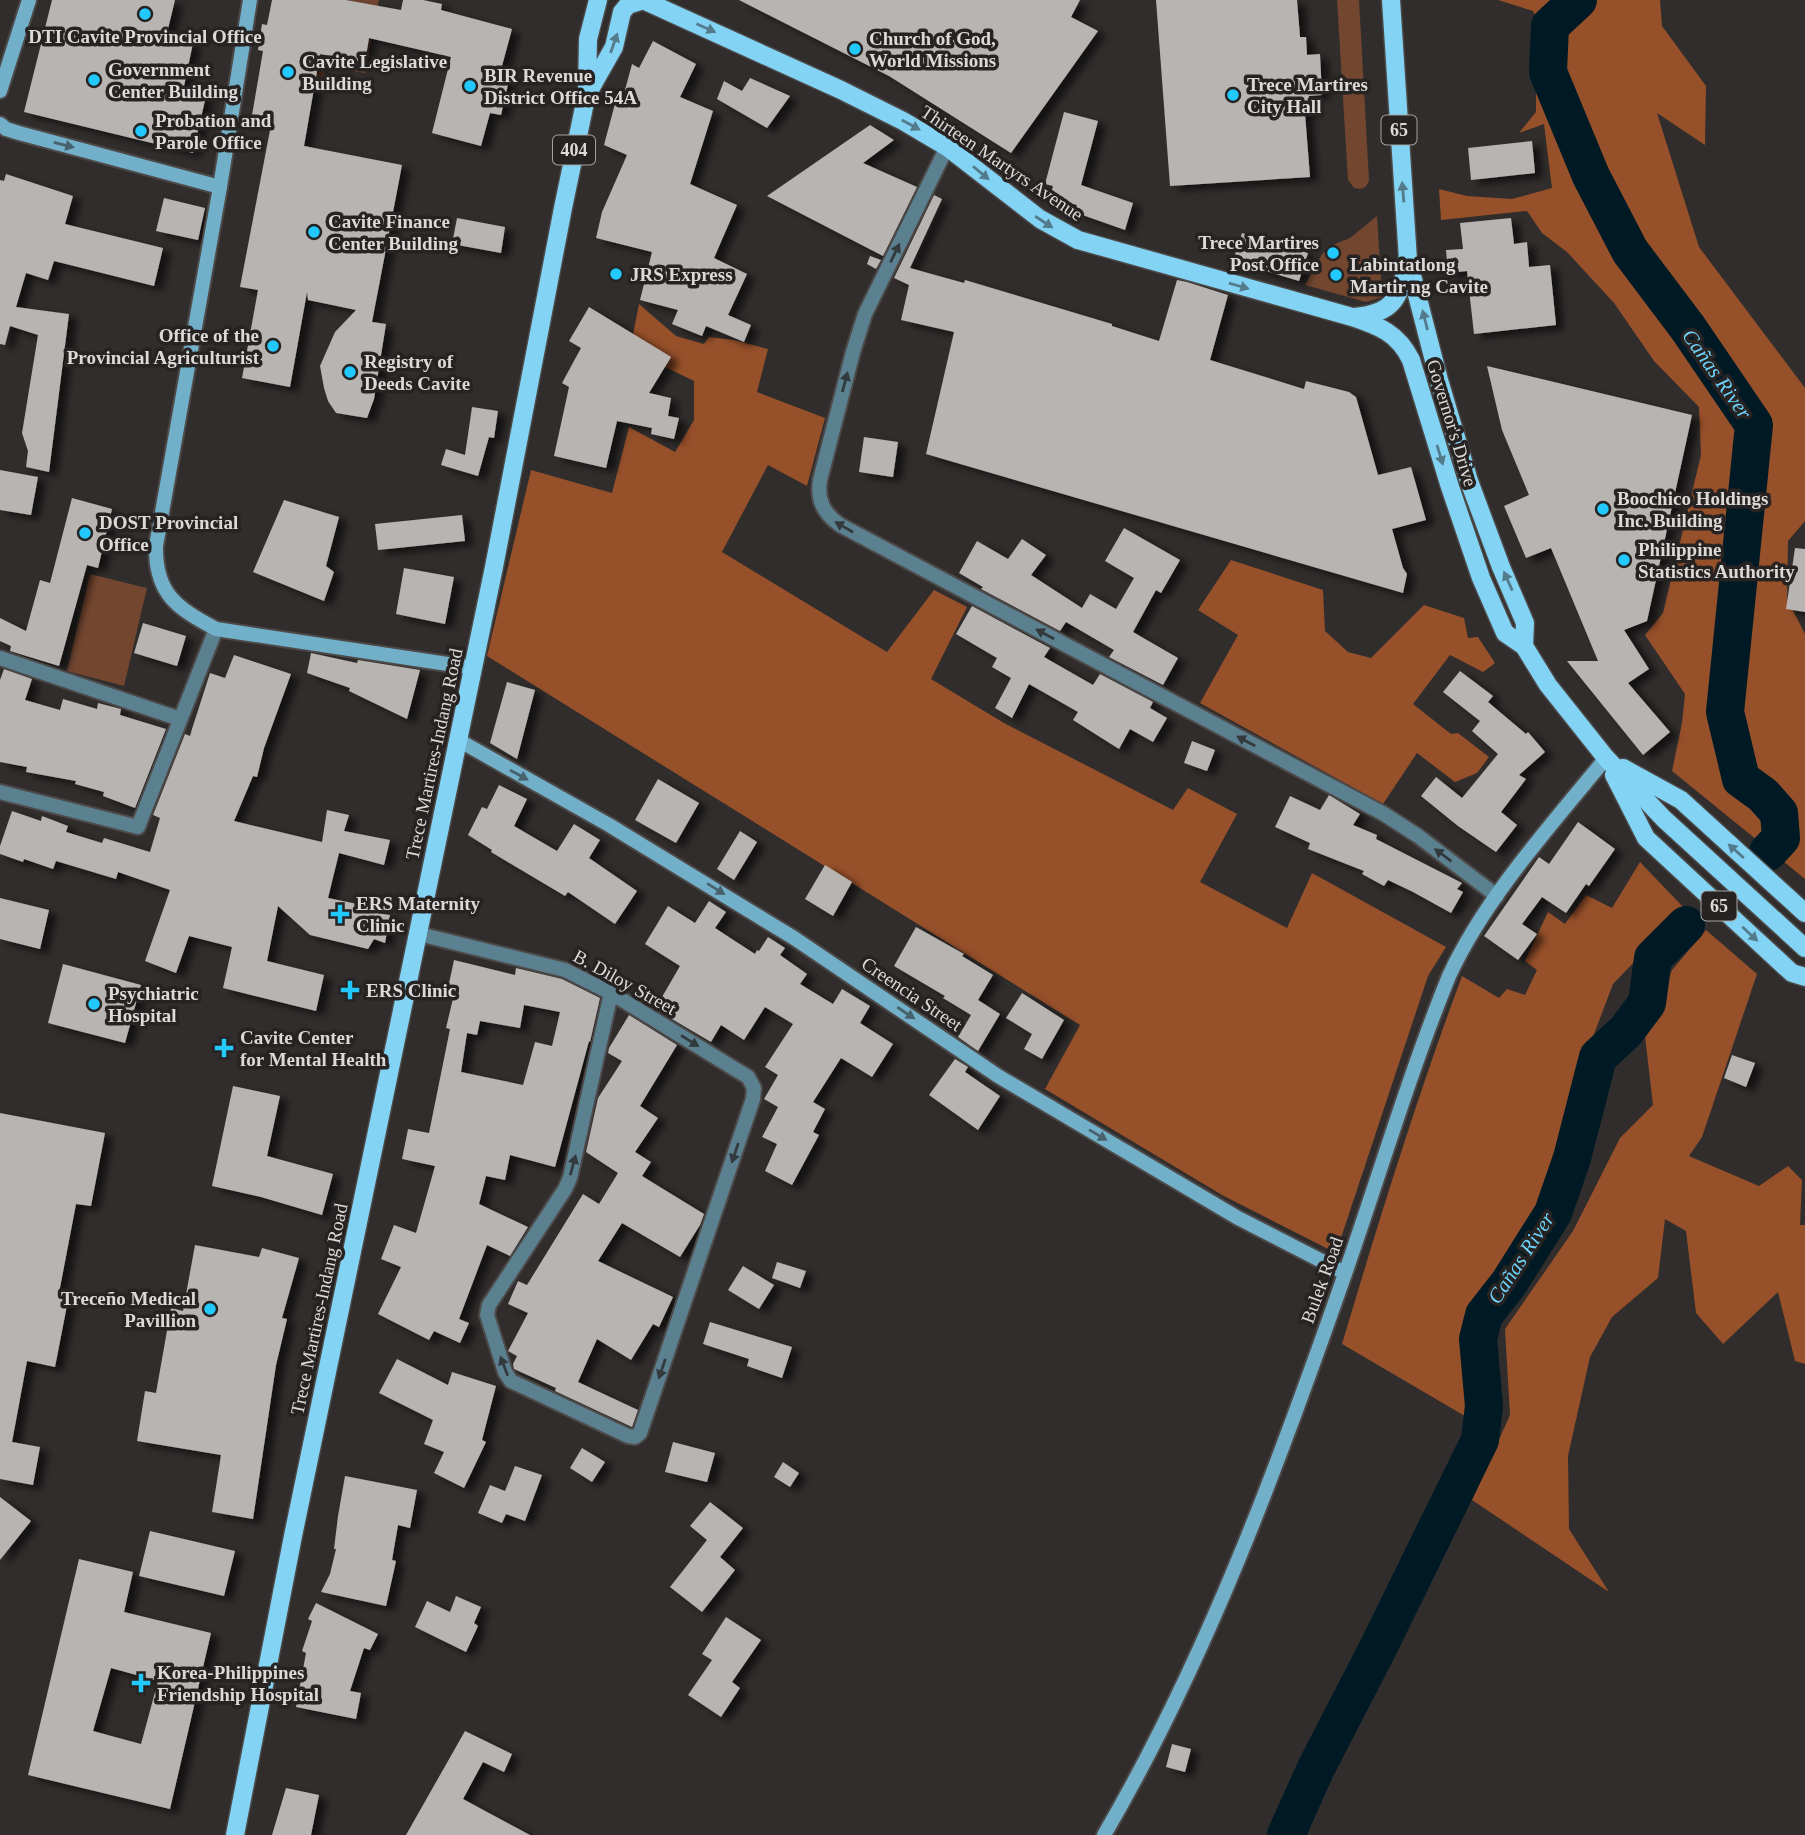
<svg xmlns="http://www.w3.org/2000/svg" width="1805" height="1835" font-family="'Times New Roman',serif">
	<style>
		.green { fill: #734630 }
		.forest { fill: #96502a }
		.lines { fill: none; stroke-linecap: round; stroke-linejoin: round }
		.river { stroke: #001a25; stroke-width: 38 }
		.building { fill: #b7b4b2; fill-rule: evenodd; filter: url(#shadow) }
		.street-casing { stroke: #4c4948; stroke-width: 18 }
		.secondary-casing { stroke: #4c4948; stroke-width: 18 }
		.primary-casing { stroke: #4c4948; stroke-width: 21 }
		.street { stroke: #5b8090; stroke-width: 14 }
		.secondary { stroke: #72afc8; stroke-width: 14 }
		.primary { stroke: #82d3f4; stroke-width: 18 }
		.oneway { fill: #547b8b }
		.oneway2 { fill: #48626d }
		.oneway3 { fill: #333a3e }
		.poi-dot { fill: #21c9fd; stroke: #262322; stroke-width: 2.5 }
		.labels { text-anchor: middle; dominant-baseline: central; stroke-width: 7; stroke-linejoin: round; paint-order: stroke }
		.shield { fill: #262322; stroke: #a5a3a2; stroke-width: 2 }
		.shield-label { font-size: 18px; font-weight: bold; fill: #dcdad9 }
		.poi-label { font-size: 19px; font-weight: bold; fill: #dcdad9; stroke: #262322; text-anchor: start }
		.street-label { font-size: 19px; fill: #dcdad9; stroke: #262322 }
		.water-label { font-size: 21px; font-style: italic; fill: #6dd3fb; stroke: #262322 }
	</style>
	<defs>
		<filter id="shadow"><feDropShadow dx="8" dy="4.5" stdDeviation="3.5" flood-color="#0009"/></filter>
	</defs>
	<rect width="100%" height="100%" fill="#302d2c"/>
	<g class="green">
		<polygon points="346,0 379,0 365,73 326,66 322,84 315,82 320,54 365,62 376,6"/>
		<path d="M1337,0h22l10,180c-2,8 -7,10 -15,8l-6,-8z"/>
		<polygon points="1377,216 1382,297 1366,302 1305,285 1322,254 1335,244 1350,238"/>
		<polygon points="90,574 147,588 124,686 67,671"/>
	</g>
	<g class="forest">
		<polygon points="1498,0 1660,0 1662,26 1706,86 1705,145 1657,113 1699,247 1805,388 1805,521 1788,541 1787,599 1805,634 1805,879 1672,771 1682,723 1685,694 1645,635 1663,613 1701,455 1699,407 1654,361 1614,303 1567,252 1542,233 1527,211 1441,220 1439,189 1467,196 1512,199 1552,188 1544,124 1519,133 1536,112 1536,53 1540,26 1533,11"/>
		<polygon points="639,304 676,336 704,344 709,337 734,340 768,349 757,392 825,418 807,486 768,465 722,552 887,652 934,590 967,607 931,679 1004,723 1173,810 1188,788 1237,814 1200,882 1287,928 1312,873 1446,947 1428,976 1336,1253 1222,1195 1045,1089 1080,1025 487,656 531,470 612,493 629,427 675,452 694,420 694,381 630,350"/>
		<polygon points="1231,560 1323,590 1325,631 1348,652 1371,658 1424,605 1464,618 1468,638 1478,637 1495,663 1483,672 1450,655 1413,704 1451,734 1458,733 1489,757 1477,773 1455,782 1417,753 1383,804 1200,703 1238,635 1198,610"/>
		<path d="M1640,862l45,47 -72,75 -19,50 -31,114 -19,61 -63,87 -14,38 3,85 -128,-75c37,-124 75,-247 120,-368l37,22 8,-9 18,6 12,-25 -12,-9 23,-49 17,12 21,-29 26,13z"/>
		<polygon points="1706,930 1757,974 1702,1137 1689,1156 1759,1186 1788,1166 1802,1180 1800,1225 1805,1225 1805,1364 1795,1361 1778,1292 1723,1344 1696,1313 1686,1231 1665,1219 1658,1278 1612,1317 1590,1357 1568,1456 1569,1529 1609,1592 1472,1500 1510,1415 1505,1329 1573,1231 1620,1138 1653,1105 1645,1036 1672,970"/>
	</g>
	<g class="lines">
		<g class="river">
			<polyline points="1578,0 1550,26 1548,72 1591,176 1630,251 1688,328 1754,425 1725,712 1741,779 1763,795 1779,813 1781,838 1768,852"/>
			<polyline points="1286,1835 1316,1768 1378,1648 1480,1440 1484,1406 1478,1339 1484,1315 1509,1283 1553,1213 1572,1158 1598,1057 1626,1031 1647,1003 1653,958 1686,925"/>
		</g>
	</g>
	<g class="building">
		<polygon points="52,0 175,0 166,37 193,43 183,91 206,96 193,153 24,112"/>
		<polygon points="272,0 346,0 401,10 403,0 423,0 442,4 441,10 512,29 499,77 509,80 501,115 490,113 481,146 432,133 451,57 369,38 365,62 320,54 304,146 402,165 372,322 386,324 374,399 367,418 336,413 328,401 324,388 320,366 335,332 356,310 308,300 307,292 290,387 242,378 258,290 240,287 271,125 251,121 263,51 258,50 262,24 267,25"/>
		<polygon points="739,0 1080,0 1071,17 1098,31 1011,153 889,76"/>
		<polygon points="1156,0 1297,0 1300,37 1306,37 1307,55 1320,54 1322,95 1309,96 1310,114 1305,114 1310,177 1170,186"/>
		<polygon points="653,41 696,64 680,97 713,111 690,184 737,205 714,258 747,274 728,315 751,325 744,342 706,326 702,336 672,324 678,310 640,300 652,252 596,238 602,212 627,155 604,145 616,100 622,101 632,64 639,68"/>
		<polygon points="750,78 790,96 767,128 717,99 724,81 742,91"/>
		<polygon points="1064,112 1098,121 1081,185 1133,203 1125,230 1074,212 1077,205 1050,198 1053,186 1045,184"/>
		<polygon points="870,125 894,140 863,163 917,187 883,256 767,196"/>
		<polygon points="1532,141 1535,173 1471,180 1468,148"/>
		<polygon points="6,174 73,196 65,224 163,248 154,286 54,261 48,280 26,273 16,307 69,314 49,472 26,467 28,451 22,433 38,335 10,326 5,345 0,344 0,180 4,181"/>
		<polygon points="934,195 942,199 910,268 964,283 965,280 1112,324 1112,326 1159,341 1177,280 1187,282 1228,295 1210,360 1304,389 1306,381 1349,392 1356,397 1378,475 1411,467 1426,520 1392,529 1403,568 1407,574 1403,593 926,454 954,332 901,320 909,285 894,278"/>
		<polygon points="164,198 205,208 198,240 156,231"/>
		<polygon points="457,218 505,227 501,253 452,244"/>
		<polygon points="1511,218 1514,244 1527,242 1529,267 1550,265 1556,325 1474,334 1467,271 1448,273 1446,250 1463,249 1460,223"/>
		<polygon points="1242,233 1308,253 1299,281 1233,261"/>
		<polygon points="870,256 881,260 876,269 867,264"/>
		<polygon points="589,307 671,357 649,393 671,398 668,416 679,418 674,439 651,434 652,428 617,421 606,468 554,456 569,387 562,383 581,348 569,341"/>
		<polygon points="1487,366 1692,415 1647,621 1624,630 1649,669 1628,683 1670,732 1643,755 1567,661 1598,661 1551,548 1526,558 1504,506 1529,495 1502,430"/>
		<polygon points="472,407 498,411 494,438 489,437 478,476 441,465 446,449 465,455"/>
		<polygon points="864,437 898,442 893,477 859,472"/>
		<polygon points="0,470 38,477 31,515 0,510"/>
		<polygon points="72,498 112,509 98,568 87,565 59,666 10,651 11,646 0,641 0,618 26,631 40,580 50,583"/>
		<polygon points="284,500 339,517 326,566 334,572 324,601 253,572"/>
		<polygon points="462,515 465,541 378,550 375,524"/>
		<polygon points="1124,528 1180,560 1161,593 1156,590 1133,632 1178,658 1163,685 1109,657 1114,650 1066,622 1060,631 981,589 983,587 959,573 977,541 1008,559 1022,539 1046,555 1031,575 1082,608 1090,594 1116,609 1134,578 1105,561"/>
		<polygon points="1795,548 1805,549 1805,612 1786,609"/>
		<polygon points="404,568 454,577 445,624 396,614"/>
		<polygon points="972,606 1050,648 1044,657 1093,685 1100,674 1153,702 1150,708 1167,718 1153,742 1130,729 1119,749 1073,720 1078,712 1029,684 1012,718 995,708 1011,678 992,667 997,658 956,634"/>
		<polygon points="143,623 186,636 177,666 134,653"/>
		<polygon points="311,653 357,663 358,660 420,670 407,719 349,691 350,688 307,673"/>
		<polygon points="234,655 291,674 264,748 257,777 253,776 234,821 322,842 327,810 349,815 344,831 390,840 384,865 339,853 328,898 377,908 376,913 390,915 385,943 374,939 368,949 310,935 278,906 267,961 324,975 316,1011 223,988 232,947 189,936 176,973 145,961 170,890 118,872 116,879 56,861 53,869 24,859 23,862 0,854 0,846 12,811 41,821 42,816 68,826 66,832 102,843 104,838 150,852 160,818 153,815 185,734 190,736 192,729 210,673 225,678"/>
		<polygon points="4,669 32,679 25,700 60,710 63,699 97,709 98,703 121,709 120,715 166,729 135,808 103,796 104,792 75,784 76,781 26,772 27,767 0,762 0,680"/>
		<polygon points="1460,671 1493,696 1488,702 1526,734 1528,732 1545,752 1519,775 1526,779 1501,812 1517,825 1496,852 1458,826 1421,796 1436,777 1462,798 1498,754 1472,731 1480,721 1443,692"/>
		<polygon points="507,682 535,690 517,759 490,743"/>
		<polygon points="1192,741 1215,750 1207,771 1184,763"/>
		<polygon points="658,779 699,803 676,843 635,820"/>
		<polygon points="499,785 527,799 514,826 557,851 574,824 600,840 589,858 637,891 615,924 568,892 565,896 491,852 492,850 468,835 482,807 487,809"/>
		<polygon points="1329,795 1360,814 1353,825 1377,835 1376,839 1462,883 1457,889 1463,892 1451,913 1413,892 1388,880 1384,886 1362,874 1364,871 1308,849 1310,843 1275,827 1290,796 1320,810"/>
		<polygon points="1578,822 1615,849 1589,886 1586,884 1566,913 1542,897 1522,924 1537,934 1518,960 1484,936 1539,857 1549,864"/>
		<polygon points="740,831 757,842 734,880 717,869"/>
		<polygon points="825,865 852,882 833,916 805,899"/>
		<polygon points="0,898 49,910 40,949 0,939"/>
		<polygon points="709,901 726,912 715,928 755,954 757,950 759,951 768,937 785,948 780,955 807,974 800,984 833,1004 842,989 870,1006 860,1023 893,1044 872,1077 841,1058 813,1102 825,1109 813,1132 819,1135 792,1185 765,1171 777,1144 762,1137 778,1107 764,1099 778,1075 765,1067 793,1024 765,1007 744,1040 721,1025 711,1042 655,1009 680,966 645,944 668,906 695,923"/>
		<polygon points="916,927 964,954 962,956 993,975 978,1000 1000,1014 978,1051 958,1037 971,1015 943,998 945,996 894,966"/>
		<path d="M454,960l61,15 1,-7 46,11 38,19 -10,44 -1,-1 -34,126 -45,-12 -5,25 -19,-4 -7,28 49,23 -18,29 -23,-11 -28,74 10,4 -9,20 -26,-12 -5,9 -51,-26 23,-47 -20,-8 13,-34 22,8 19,-67 -33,-7 6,-30 21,4 21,-104 -4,-1 9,-38 -7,-2zM524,1005l36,7 -8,34 -17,-4 -12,43 -62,-13 6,-39 10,2 3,-14 40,7z"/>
		<polygon points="63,964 141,985 125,1043 48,1023"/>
		<polygon points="1022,993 1064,1020 1042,1059 1024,1049 1032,1034 1006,1018"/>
		<polygon points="629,1015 677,1045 640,1106 658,1118 635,1152 651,1162 642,1176 704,1214 700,1225 680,1257 622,1223 598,1261 673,1297 659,1327 653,1324 631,1360 597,1339 578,1382 638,1410 632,1427 555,1391 556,1388 514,1369 513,1364 517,1356 508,1351 528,1313 508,1304 518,1281 527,1285 583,1194 599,1204 618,1173 586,1152 598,1098 622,1061 608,1053 609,1048"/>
		<polygon points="1732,1055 1755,1063 1746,1087 1724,1078"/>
		<polygon points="955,1059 968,1067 965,1072 1000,1096 978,1130 929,1095"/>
		<polygon points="233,1086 280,1096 267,1156 333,1174 322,1215 261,1197 212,1186"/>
		<polygon points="0,1113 105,1133 91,1206 76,1204 59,1293 69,1295 55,1367 27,1361 12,1442 40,1447 33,1485 0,1479"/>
		<polygon points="195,1245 259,1257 262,1248 299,1258 282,1318 287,1319 276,1365 253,1519 212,1512 221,1455 137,1441 145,1391 156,1393 171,1308 183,1311"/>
		<polygon points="777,1262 806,1271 800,1288 772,1278"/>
		<polygon points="743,1266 774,1285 759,1309 728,1290"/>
		<polygon points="710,1322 792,1347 782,1378 747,1366 749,1359 703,1344"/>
		<polygon points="397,1359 448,1385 452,1372 496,1386 482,1440 486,1442 464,1488 434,1473 444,1452 424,1444 433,1420 379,1393"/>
		<polygon points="673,1442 715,1453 707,1482 665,1472"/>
		<polygon points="582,1448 605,1462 592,1482 570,1468"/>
		<polygon points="783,1462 799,1473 790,1487 774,1477"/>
		<polygon points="515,1466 542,1475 525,1521 506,1514 502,1523 478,1513 490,1485 505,1491"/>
		<polygon points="345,1476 417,1490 410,1528 398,1525 392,1560 396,1561 386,1606 321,1592 330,1574 336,1549 334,1549 338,1516"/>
		<polygon points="0,1497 31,1521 0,1560"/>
		<polygon points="710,1502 743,1528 720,1557 735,1570 702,1612 670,1587 707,1540 690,1526"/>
		<polygon points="150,1531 235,1551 224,1596 139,1576"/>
		<path d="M79,1559l54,13 -9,40 87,21 -41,176 -142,-34zM111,1668l47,13 -17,63 -48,-13z"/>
		<polygon points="456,1596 481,1607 474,1623 478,1626 466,1652 415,1627 427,1601 450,1612"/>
		<polygon points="316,1603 378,1634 370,1650 364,1648 350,1691 361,1693 356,1719 296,1707 306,1653 302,1651 312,1621 308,1619"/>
		<polygon points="726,1617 761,1640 732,1682 740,1688 721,1717 688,1695 712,1660 702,1654"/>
		<polygon points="465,1731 512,1754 504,1772 483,1762 463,1799 530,1835 406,1835"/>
		<polygon points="1172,1744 1191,1749 1185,1772 1166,1767"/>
		<polygon points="286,1788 319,1795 311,1835 272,1835"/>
	</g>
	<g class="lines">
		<defs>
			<g id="street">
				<path d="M947,147l-82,167 -12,38 -33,128c-3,20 3,33 20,45l544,289 34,22 79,60"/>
				<polyline points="0,658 180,719"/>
				<polyline points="0,792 138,827 216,629"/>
				<polyline points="419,934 565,970 611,993 748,1077 754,1088 753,1099 640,1433 635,1437 628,1436 511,1381 505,1372 487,1315 489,1305 565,1189 570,1178 611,993"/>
			</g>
			<g id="secondary">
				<path d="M250,0l-30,187 -64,359c-1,48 21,62 60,83l258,39"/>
				<polyline points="0,91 29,0"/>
				<polyline points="0,124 6,129 19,133 220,187"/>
				<polyline points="460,741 609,825 794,938 998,1076 1238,1218 1345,1273"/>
				<path d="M1104,1835c103,-176 175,-372 242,-564 34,-98 64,-199 103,-295 36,-78 102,-151 157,-218"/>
			</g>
			<g id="primary">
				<path d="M643,0l198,90 62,31 44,26 93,72 38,21 274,77c27,9 46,16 59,43l39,127 31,91 24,55 19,13 24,39 58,73 58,61 141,129"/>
				<polyline points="1391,0 1408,260 1439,380 1469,481 1501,567 1525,623 1524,646"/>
				<polyline points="589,91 614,47 622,12 628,5 644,0"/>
				<path d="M1355,317c40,-4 43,-19 53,-54"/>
				<polyline points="1623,768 1681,800 1805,913"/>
				<polyline points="1614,775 1646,838 1792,973 1805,977"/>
				<polyline points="235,1835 293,1536 494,567 563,208 587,93 588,39 598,0"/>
			</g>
		</defs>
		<use href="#street" class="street-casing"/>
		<use href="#secondary" class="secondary-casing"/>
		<use href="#primary" class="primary-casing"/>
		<use href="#street" class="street"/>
		<use href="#secondary" class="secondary"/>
		<use href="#primary" class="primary"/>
	</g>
	<defs><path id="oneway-solid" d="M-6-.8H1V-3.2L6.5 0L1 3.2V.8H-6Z" transform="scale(1.75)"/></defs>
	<g class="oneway">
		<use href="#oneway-solid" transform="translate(706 28) rotate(24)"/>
		<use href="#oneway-solid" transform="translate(614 43) rotate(-71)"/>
		<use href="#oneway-solid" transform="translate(911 125) rotate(29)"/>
		<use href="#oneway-solid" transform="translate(981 173) rotate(40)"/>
		<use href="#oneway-solid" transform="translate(1403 192) rotate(-95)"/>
		<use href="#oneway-solid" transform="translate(1044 222) rotate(33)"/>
		<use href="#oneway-solid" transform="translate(1239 286) rotate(16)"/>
		<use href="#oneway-solid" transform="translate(1425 320) rotate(-104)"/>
		<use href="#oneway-solid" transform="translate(1440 455) rotate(73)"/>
		<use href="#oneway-solid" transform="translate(1508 581) rotate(-114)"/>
		<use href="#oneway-solid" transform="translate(1736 851) rotate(-138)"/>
		<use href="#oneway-solid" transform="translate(1750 934) rotate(43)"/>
	</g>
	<g class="oneway2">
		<use href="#oneway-solid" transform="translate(64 145) rotate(14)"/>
		<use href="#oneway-solid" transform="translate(519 775) rotate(29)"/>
		<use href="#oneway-solid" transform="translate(716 889) rotate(32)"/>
		<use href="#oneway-solid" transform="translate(906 1013) rotate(34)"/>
		<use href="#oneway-solid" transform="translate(1098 1135) rotate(31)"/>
	</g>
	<g class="oneway3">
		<use href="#oneway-solid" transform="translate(895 253) rotate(-64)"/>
		<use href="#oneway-solid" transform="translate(845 382) rotate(-75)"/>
		<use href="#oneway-solid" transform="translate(844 527) rotate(-150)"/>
		<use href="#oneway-solid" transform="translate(1045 634) rotate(-152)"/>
		<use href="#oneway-solid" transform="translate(1246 741) rotate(-152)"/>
		<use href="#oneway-solid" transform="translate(1443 855) rotate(-143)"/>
		<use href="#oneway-solid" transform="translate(690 1041) rotate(32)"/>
		<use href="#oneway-solid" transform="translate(735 1153) rotate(109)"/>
		<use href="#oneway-solid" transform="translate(573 1165) rotate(-75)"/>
		<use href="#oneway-solid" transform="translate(504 1366) rotate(-111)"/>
		<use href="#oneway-solid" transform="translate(662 1369) rotate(109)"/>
	</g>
	<g class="poi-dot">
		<circle cx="145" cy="14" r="7"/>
		<circle cx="855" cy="49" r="7"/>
		<circle cx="288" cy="72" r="7"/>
		<circle cx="94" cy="80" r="7"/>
		<circle cx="470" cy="86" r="7"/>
		<circle cx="1233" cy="95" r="7"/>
		<circle cx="141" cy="131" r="7"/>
		<circle cx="314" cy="232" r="7"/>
		<circle cx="1333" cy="253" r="7"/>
		<circle cx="616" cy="274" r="7"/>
		<circle cx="1336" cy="275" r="7"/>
		<circle cx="273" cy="346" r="7"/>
		<circle cx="350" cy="372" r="7"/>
		<circle cx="1603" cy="509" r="7"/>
		<circle cx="85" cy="533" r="7"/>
		<circle cx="1624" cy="560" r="7"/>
		<path d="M336.5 903.5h7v7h7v7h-7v7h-7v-7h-7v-7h7z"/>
		<path d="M346.5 979.5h7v7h7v7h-7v7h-7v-7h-7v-7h7z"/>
		<circle cx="94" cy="1004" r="7"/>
		<path d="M220.5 1037.5h7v7h7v7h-7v7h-7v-7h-7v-7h7z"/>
		<circle cx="210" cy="1309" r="7"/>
		<path d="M137.5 1672.5h7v7h7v7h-7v7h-7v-7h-7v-7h7z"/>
	</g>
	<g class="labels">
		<g class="shield">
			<rect x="1381.5" y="115.5" width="35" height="29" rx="5"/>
			<rect x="553" y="135.5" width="42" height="29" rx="5"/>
			<rect x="1701.5" y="891.5" width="35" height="29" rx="5"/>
		</g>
		<g class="shield-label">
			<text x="1399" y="130">65</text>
			<text x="574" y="150">404</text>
			<text x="1719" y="906">65</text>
		</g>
		<g class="poi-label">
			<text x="145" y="36" text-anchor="middle">DTI Cavite Provincial Office</text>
			<text x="869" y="38">Church of God,<tspan x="869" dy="22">World Missions</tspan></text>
			<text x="302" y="61">Cavite Legislative<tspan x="302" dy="22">Building</tspan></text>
			<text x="108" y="69">Government<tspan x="108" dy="22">Center Building</tspan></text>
			<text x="484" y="75">BIR Revenue<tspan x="484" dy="22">District Office 54A</tspan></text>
			<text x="1247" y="84">Trece Martires<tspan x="1247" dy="22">City Hall</tspan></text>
			<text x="155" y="120">Probation and<tspan x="155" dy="22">Parole Office</tspan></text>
			<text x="328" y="221">Cavite Finance<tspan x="328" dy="22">Center Building</tspan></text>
			<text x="1319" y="242" text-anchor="end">Trece Martires<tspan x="1319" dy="22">Post Office</tspan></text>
			<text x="1350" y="264">Labintatlong<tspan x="1350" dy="22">Martir ng Cavite</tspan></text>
			<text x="630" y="274">JRS Express</text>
			<text x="259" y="335" text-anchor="end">Office of the<tspan x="259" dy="22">Provincial Agriculturist</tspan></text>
			<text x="364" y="361">Registry of<tspan x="364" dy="22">Deeds Cavite</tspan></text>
			<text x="1617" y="498">Boochico Holdings<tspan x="1617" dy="22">Inc. Building</tspan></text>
			<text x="99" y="522">DOST Provincial<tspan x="99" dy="22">Office</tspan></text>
			<text x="1638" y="549">Philippine<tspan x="1638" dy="22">Statistics Authority</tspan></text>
			<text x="356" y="903">ERS Maternity<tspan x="356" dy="22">Clinic</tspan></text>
			<text x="366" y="990">ERS Clinic</text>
			<text x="108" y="993">Psychiatric<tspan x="108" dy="22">Hospital</tspan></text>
			<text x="240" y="1037">Cavite Center<tspan x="240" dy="22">for Mental Health</tspan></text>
			<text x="196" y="1298" text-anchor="end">Treceño Medical<tspan x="196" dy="22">Pavillion</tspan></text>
			<text x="157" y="1672">Korea-Philippines<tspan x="157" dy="22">Friendship Hospital</tspan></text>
		</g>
		<g class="street-label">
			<text transform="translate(1002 163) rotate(34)">Thirteen Martyrs Avenue</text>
			<text transform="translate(1452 423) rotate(73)">Governor's Drive</text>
			<text transform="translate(434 754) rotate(-78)">Trece Martires-Indang Road</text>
			<text transform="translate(625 982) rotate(29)">B. Diloy Street</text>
			<text transform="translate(912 994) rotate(34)">Creencia Street</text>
			<text transform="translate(1322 1280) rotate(-70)">Bulek Road</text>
			<text transform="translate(319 1309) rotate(-78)">Trece Martires-Indang Road</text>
		</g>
		<g class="water-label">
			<text transform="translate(1717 374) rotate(55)">Cañas River</text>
			<text transform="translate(1521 1258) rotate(-57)">Cañas River</text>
		</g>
	</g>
</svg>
